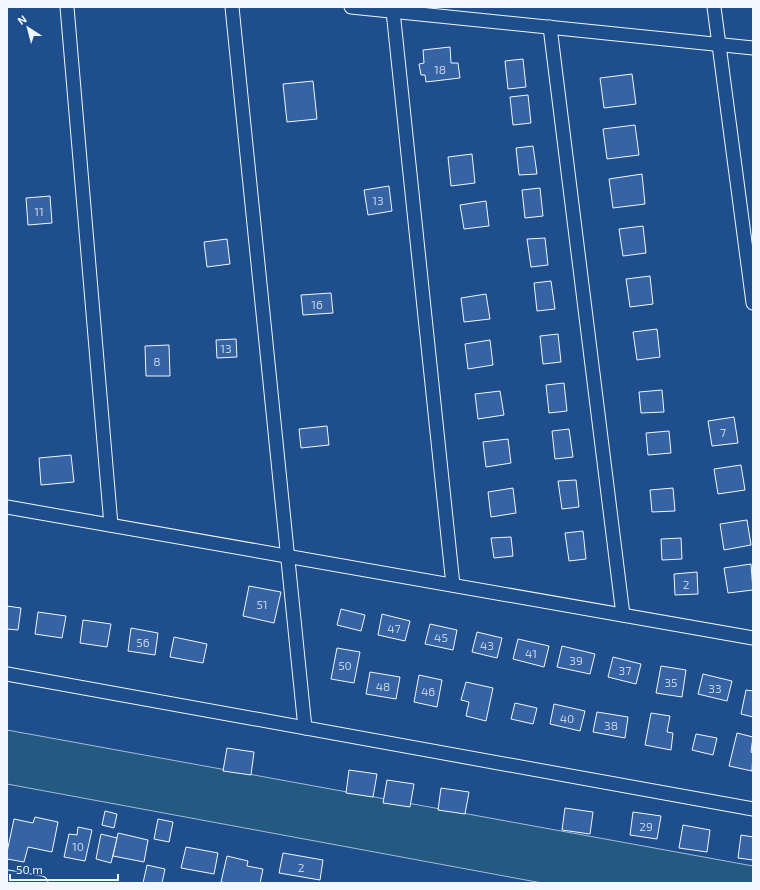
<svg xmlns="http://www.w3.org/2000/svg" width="760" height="890" font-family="'Exo 2',sans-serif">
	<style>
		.green { fill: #245a82; stroke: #a8bbd7 }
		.building { fill: #3563a3; stroke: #f2f6ff }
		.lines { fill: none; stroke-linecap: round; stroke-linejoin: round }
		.minor-casing { stroke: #f2f6ff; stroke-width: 15 }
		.minor { stroke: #1f4e8c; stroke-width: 13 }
		.labels { text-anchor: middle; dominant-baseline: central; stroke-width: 3; stroke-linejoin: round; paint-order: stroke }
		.number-label { font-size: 12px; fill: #c3d1e8 }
	</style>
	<rect width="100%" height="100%" fill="#1f4e8c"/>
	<polygon class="green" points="7,730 753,866 753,883 542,883 7,784"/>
	<g class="building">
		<polygon points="450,47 451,63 458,63 460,78 426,82 425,75 421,75 419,64 424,63 423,50"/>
		<polygon points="523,59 526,87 508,89 505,61"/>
		<polygon points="632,74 636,104 604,108 600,78"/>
		<polygon points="313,81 317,119 287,122 283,84"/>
		<polygon points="528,95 531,123 513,125 510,97"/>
		<polygon points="635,125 639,155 607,159 603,129"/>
		<polygon points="533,146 537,174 519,175 516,148"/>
		<polygon points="472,154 475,183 451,186 448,157"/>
		<polygon points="642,174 645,204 613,208 609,179"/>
		<polygon points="389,186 392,211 368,215 364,190"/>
		<polygon points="540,188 543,216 525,218 522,190"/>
		<polygon points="50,196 52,223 28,225 26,198"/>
		<polygon points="486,201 489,226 464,229 460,205"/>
		<polygon points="643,226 646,253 623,256 619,229"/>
		<polygon points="545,238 548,265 531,267 527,239"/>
		<polygon points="227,239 230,264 207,267 204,242"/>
		<polygon points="650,276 653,304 630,307 626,279"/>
		<polygon points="551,281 555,309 537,311 534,283"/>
		<polygon points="331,293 333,313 303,315 301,295"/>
		<polygon points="486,294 490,319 464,322 461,298"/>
		<polygon points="657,329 660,357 637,360 633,332"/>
		<polygon points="558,334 561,362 543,364 540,336"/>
		<polygon points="236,339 237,357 217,358 216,340"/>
		<polygon points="490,340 493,365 468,369 465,344"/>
		<polygon points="169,345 170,376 146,376 145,346"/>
		<polygon points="564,383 567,411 549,413 546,385"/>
		<polygon points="662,390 664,412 641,413 639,392"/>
		<polygon points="500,391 504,415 478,419 475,394"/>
		<polygon points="734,417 738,443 712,446 708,421"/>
		<polygon points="327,426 329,445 301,448 299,429"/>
		<polygon points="569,429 573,457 555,459 552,431"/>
		<polygon points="669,431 671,453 648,455 646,433"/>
		<polygon points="508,439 511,463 486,467 483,442"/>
		<polygon points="71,455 74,482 41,485 39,458"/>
		<polygon points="741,465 745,490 718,494 714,469"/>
		<polygon points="576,480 579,507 562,509 558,481"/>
		<polygon points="513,488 516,513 491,517 488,492"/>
		<polygon points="673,488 675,511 652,512 650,490"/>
		<polygon points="747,520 751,545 724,550 720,524"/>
		<polygon points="583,531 586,559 569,561 565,533"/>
		<polygon points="511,537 513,556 494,558 491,538"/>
		<polygon points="681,538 682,559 662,560 661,539"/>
		<polygon points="751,564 753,590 728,593 724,568"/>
		<polygon points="697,572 698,594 675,595 674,574"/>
		<polygon points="249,586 281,592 274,623 243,616"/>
		<polygon points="7,606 21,608 18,630 7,629"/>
		<polygon points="341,609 365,615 361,631 337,625"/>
		<polygon points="38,612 66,616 62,638 35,634"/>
		<polygon points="382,614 410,621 405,641 378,635"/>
		<polygon points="83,620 111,624 107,647 80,643"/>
		<polygon points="430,624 457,630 453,650 425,644"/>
		<polygon points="131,628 158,633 155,655 128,651"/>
		<polygon points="477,632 502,638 497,658 472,652"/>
		<polygon points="174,637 207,644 203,663 170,657"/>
		<polygon points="518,639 549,646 544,667 513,659"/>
		<polygon points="562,646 595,654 590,674 557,667"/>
		<polygon points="337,648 360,652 354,683 331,679"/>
		<polygon points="613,657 641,664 636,684 608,677"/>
		<polygon points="661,666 686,670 682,697 656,693"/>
		<polygon points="370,672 400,677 396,699 366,694"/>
		<polygon points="703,674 732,681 727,701 698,694"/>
		<polygon points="419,675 442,680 437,707 414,702"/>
		<polygon points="466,682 493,688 486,721 466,716 469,702 461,700"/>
		<polygon points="746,690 753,691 753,717 741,714"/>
		<polygon points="515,703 537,708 533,724 511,719"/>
		<polygon points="554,704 585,711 580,731 550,724"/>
		<polygon points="597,712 628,717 625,738 593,732"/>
		<polygon points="651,713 670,716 667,732 673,733 671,750 645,745"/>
		<polygon points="737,733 753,737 751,752 753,753 752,771 729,766"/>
		<polygon points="696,734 717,738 713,755 692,750"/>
		<polygon points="227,748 254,752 251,775 223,771"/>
		<polygon points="349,770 377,774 373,797 346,793"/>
		<polygon points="387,780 414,784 410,807 383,803"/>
		<polygon points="441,788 469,792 465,814 438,810"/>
		<polygon points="565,808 593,812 590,834 562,830"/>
		<polygon points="105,811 117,814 114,828 102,825"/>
		<polygon points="633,812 661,816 657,839 630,835"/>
		<polygon points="35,817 58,822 52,852 28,847 24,862 7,859 7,852 14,819 33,823"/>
		<polygon points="158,819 173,822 169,842 154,839"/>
		<polygon points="683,825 710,830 707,852 679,848"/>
		<polygon points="78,827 92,830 85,861 64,857 69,834 77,835"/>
		<polygon points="118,833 148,840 144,862 113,856"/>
		<polygon points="101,834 117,838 111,863 96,859"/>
		<polygon points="741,835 753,837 753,860 738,858"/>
		<polygon points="186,847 218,853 214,874 181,868"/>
		<polygon points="283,853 323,860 320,880 279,873"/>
		<polygon points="227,856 248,861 247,866 263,869 260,883 227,883 221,882"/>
		<polygon points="147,865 165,869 162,883 143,883"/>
	</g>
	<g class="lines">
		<defs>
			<g id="minor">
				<polyline points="67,7 111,525"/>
				<polyline points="232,7 305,728"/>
				<polyline points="351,7 753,48"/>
				<polyline points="714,7 753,303"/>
				<polyline points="393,11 453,585"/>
				<polyline points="550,27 623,615"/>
				<polyline points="7,507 753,638"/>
				<polyline points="7,674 753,809"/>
				<polyline points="7,877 41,883"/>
			</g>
		</defs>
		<use href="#minor" class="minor-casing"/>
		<use href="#minor" class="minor"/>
	</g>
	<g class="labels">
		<g class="number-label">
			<text x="440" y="69">18</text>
			<text x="378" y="200">13</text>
			<text x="39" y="211">11</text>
			<text x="317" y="304">16</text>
			<text x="226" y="348">13</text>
			<text x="157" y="361">8</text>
			<text x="723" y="432">7</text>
			<text x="686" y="584">2</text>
			<text x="262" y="604">51</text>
			<text x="394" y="628">47</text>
			<text x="441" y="637">45</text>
			<text x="143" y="642">56</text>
			<text x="487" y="645">43</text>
			<text x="531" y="653">41</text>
			<text x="576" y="660">39</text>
			<text x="345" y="665">50</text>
			<text x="625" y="670">37</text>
			<text x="671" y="682">35</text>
			<text x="383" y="686">48</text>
			<text x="715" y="688">33</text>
			<text x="428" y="691">46</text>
			<text x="567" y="718">40</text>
			<text x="611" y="725">38</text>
			<text x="646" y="826">29</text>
			<text x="78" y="846">10</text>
			<text x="301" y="867">2</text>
		</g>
	</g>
	<rect width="760" height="890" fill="none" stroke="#f2f6ff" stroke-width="16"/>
	<g transform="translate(28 28) rotate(324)" stroke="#1f4e8c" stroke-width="3" paint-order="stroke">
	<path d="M0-3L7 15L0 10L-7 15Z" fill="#f2f6ff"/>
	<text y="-6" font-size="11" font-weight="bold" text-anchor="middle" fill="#f2f6ff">N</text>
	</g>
	<path d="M10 874v6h108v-6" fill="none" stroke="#f2f6ff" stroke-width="2"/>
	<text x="16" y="874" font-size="12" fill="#f2f6ff" stroke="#1f4e8c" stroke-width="3" paint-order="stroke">50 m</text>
</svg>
